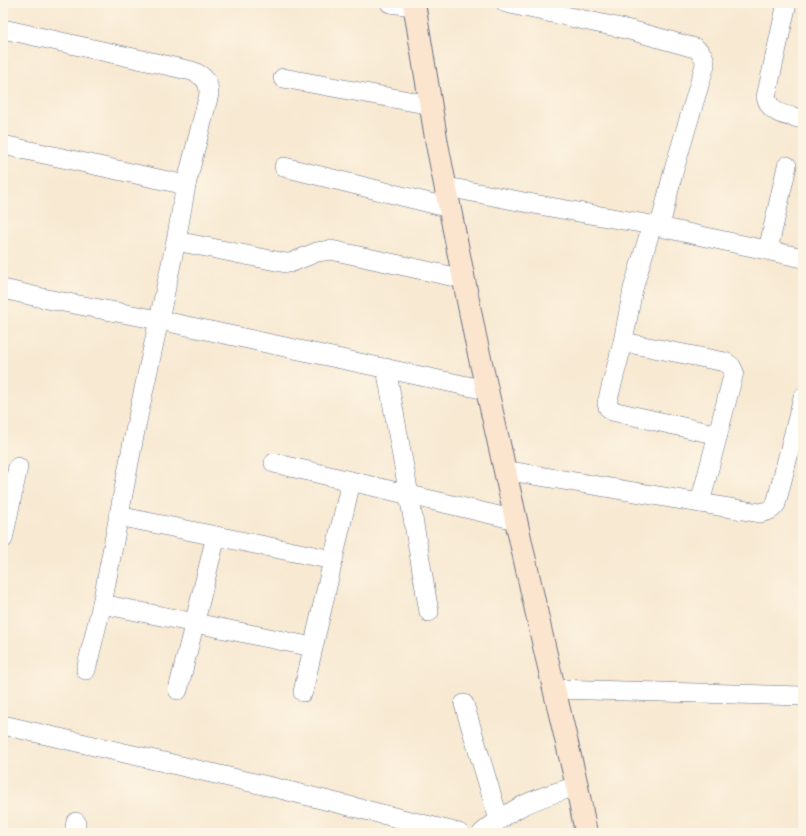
<svg xmlns="http://www.w3.org/2000/svg" width="806" height="836" font-family="Caveat,sans-serif">
	<style>
		.lines { fill: none; stroke-linecap: round; stroke-linejoin: round }
		.street-casing { stroke: #687087; stroke-width: 20 }
		.secondary-casing { stroke: #687087; stroke-width: 24 }
		.street { stroke: #fff; stroke-width: 19 }
		.secondary { stroke: #fce5cf; stroke-width: 22 }
	</style>
	<rect width="100%" height="100%" fill="#fcf5e5"/>
	<filter id="ink" filterUnits="userSpaceOnUse"><feTurbulence type="fractalNoise" baseFrequency=".025" numOctaves="2"/><feDisplacementMap in="SourceGraphic" scale="8" xChannelSelector="R" yChannelSelector="G"/><feConvolveMatrix kernelMatrix="1 2 1 2 8 2 1 2 1" color-interpolation-filters="sRGB"/></filter>
	<filter id="wash" filterUnits="userSpaceOnUse"><feTurbulence type="fractalNoise" baseFrequency=".012" numOctaves="4" result="noise"/><feDisplacementMap in="SourceGraphic" scale="16" xChannelSelector="R" yChannelSelector="G"/><feGaussianBlur stdDeviation="0.9" result="paint"/><feColorMatrix in="noise" values="0 0 0 0 0 0 0 0 0 0 0 0 0 0 0 0 0 1.4 0 .05"/><feComposite in="paint" operator="in"/></filter>
	<g filter="url(#wash)">
		<rect width="100%" height="100%" fill="#f8e9d2"/>
	</g>
	<g filter="url(#ink)">
		<g class="lines">
			<defs>
				<g id="street">
					<polyline points="390,3 414,6"/>
					<path d="M506,3l124,27 65,18c7,5 10,9 10,17l-32,108 -13,53"/>
					<path d="M787,3l-21,94c6,19 20,18 37,22"/>
					<path d="M3,29l189,42c12,5 17,10 17,23l-23,91 -10,56 -40,185 -34,178 -16,66"/>
					<polyline points="283,78 431,105"/>
					<polyline points="3,145 186,185"/>
					<polyline points="284,167 450,208"/>
					<polyline points="447,187 539,205 646,224 803,258"/>
					<polyline points="652,225 633,289 623,342 607,403 608,407 612,411 718,435"/>
					<polyline points="176,241 286,263 290,263 317,252 331,250 464,279"/>
					<polyline points="768,250 787,166"/>
					<polyline points="3,289 47,299 159,320 486,390"/>
					<polyline points="623,342 725,362 731,366 734,372 700,503"/>
					<polyline points="386,368 409,495 429,612"/>
					<polyline points="274,463 516,520"/>
					<path d="M504,470l256,43c8,-2 12,-3 16,-9l27,-107"/>
					<polyline points="118,516 333,560"/>
					<polyline points="3,539 18,467"/>
					<polyline points="102,604 313,647"/>
					<polyline points="554,689 803,696"/>
					<polyline points="178,690 216,536"/>
					<polyline points="303,692 351,481"/>
					<polyline points="464,704 499,820"/>
					<polyline points="3,725 272,787 459,833"/>
					<polyline points="74,833 76,822"/>
					<path d="M482,833c11,-9 23,-18 36,-25 18,-10 39,-16 59,-22"/>
				</g>
				<polyline id="secondary" points="414,3 437,144 475,336 544,646 577,786 586,833"/>
			</defs>
			<use href="#street" class="street-casing"/>
			<use href="#secondary" class="secondary-casing"/>
			<use href="#street" class="street"/>
			<use href="#secondary" class="secondary"/>
		</g>
	</g>
	<rect width="806" height="836" fill="none" stroke="#fcf5e5" stroke-width="16"/>
</svg>
